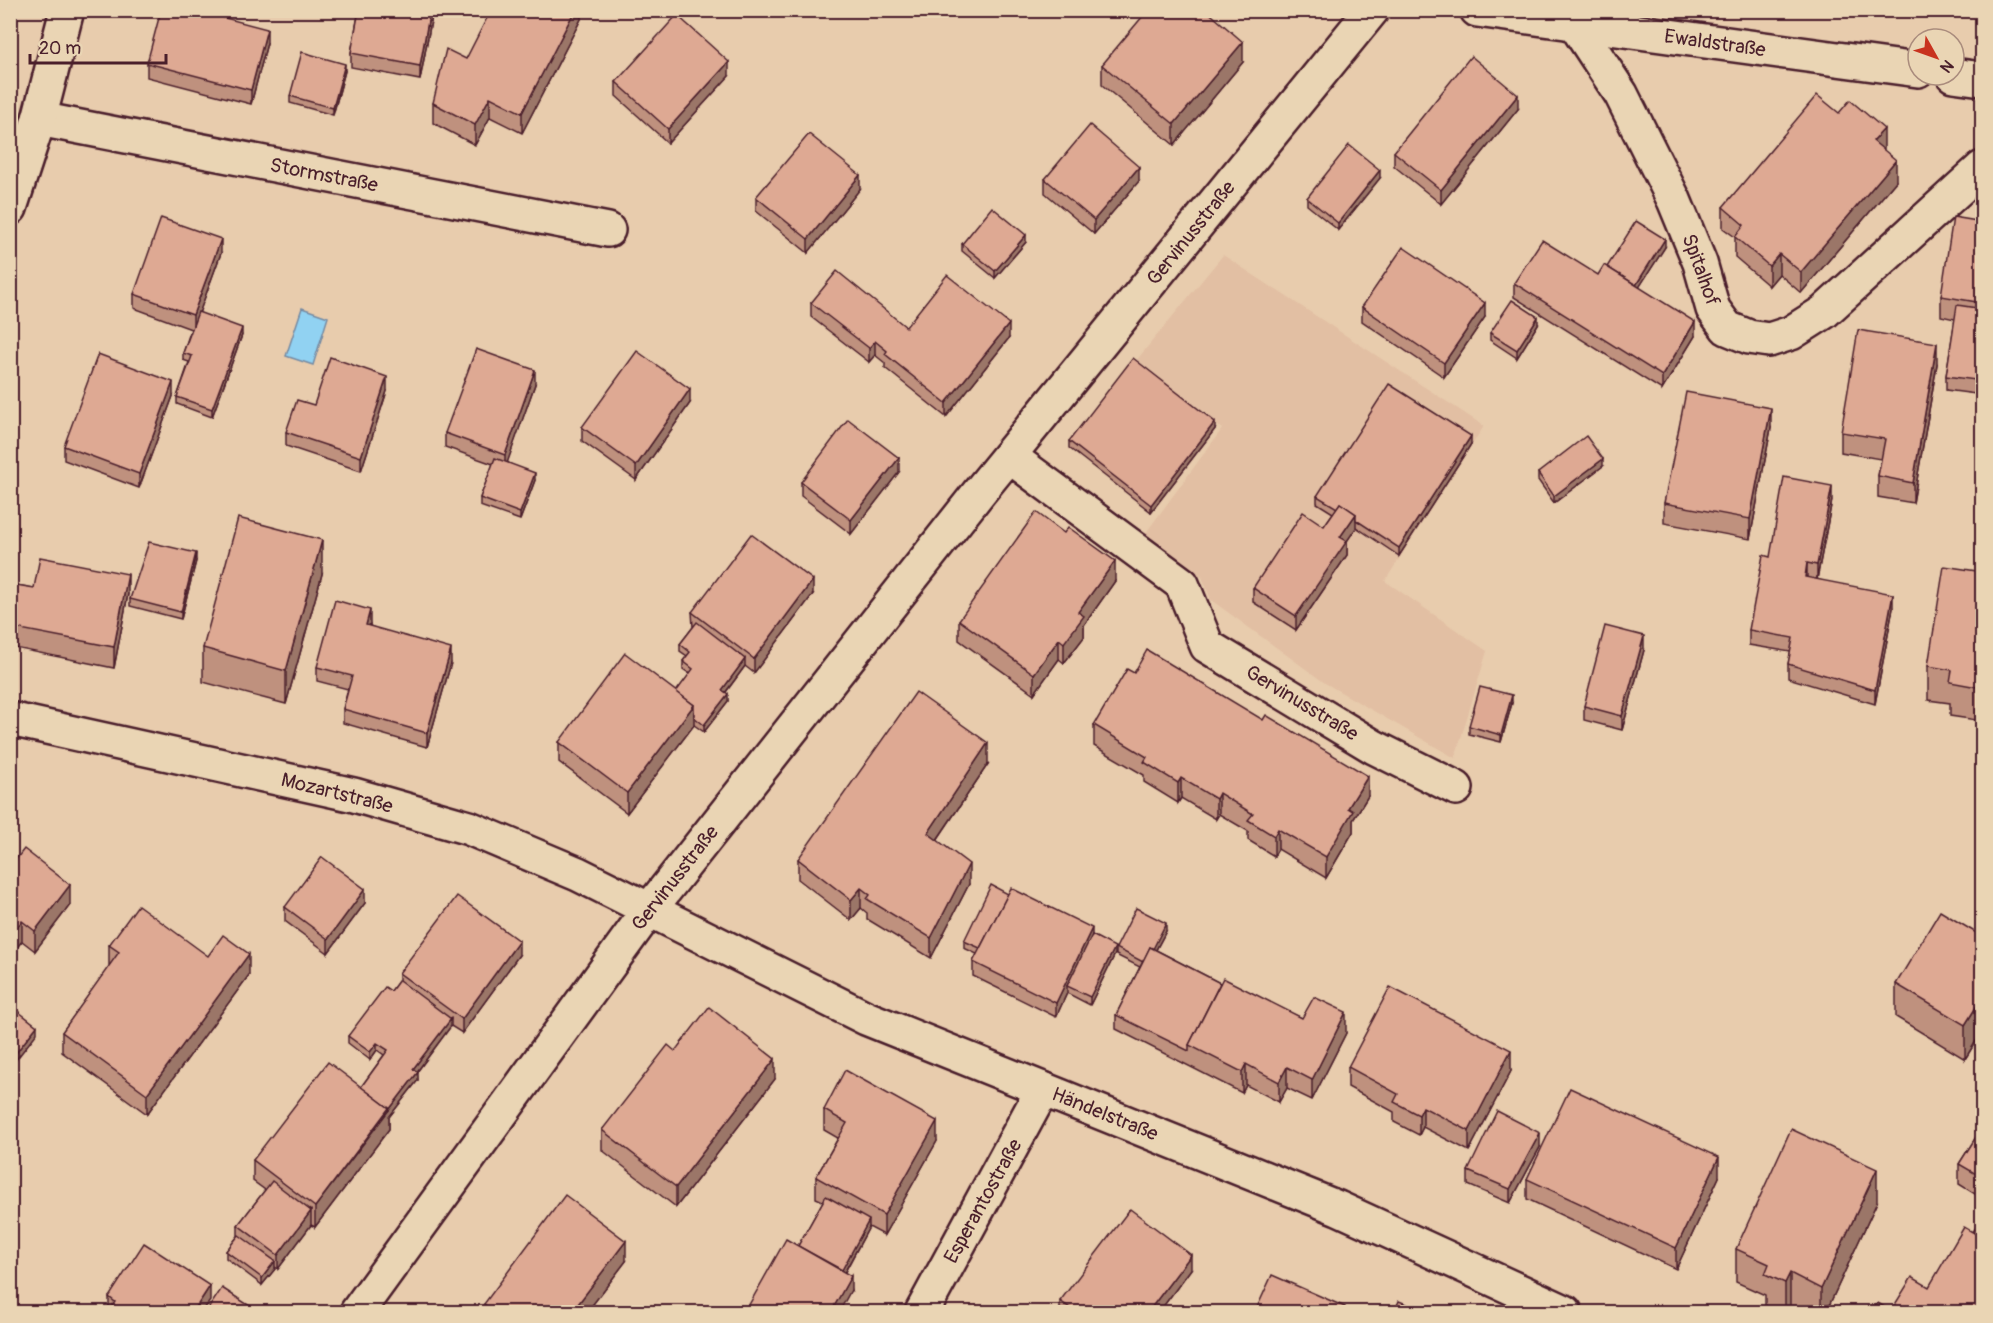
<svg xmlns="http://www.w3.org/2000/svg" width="1993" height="1323" font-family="Pangolin,sans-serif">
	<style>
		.built { fill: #e2bfa3 }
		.water { fill: #91d2f2; stroke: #758aa2; stroke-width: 1.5 }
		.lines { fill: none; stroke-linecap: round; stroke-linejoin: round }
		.minor-casing { stroke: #4a1f2b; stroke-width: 38 }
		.minor { stroke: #ead5b4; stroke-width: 33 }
		.wall { fill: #bf917e; stroke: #4a1f2b; stroke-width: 1.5 }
		.shaded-wall { fill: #9b7667; stroke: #4a1f2b; stroke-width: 1.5 }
		.building { fill: #dea993; stroke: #4a1f2b; stroke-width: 1.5 }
		.labels { text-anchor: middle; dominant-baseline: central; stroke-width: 6; stroke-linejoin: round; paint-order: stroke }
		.street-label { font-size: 20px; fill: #4a1f2b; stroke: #ead5b4 }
	</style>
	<rect width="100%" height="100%" fill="#e8ccad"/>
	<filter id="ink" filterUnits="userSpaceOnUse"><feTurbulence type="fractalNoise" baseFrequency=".0167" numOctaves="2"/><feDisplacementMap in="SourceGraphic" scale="12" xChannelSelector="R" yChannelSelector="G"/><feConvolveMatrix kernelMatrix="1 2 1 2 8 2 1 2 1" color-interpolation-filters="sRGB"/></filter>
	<g filter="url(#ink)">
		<polygon class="built" points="1223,255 1484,426 1385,581 1487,651 1455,758 1325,683 1211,600 1202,577 1145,534 1222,429 1135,362"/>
		<polygon class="water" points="302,308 328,317 313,365 286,356"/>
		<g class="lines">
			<defs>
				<g id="minor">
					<polyline points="1477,10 1918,70"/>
					<polyline points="1575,24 1621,94 1674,200 1700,263 1713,309 1727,328 1749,337 1769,340 1791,333 1824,312 1982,168"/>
					<polyline points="1953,75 1982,79"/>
					<polyline points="39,119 608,230"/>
					<polyline points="10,208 39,119 67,10"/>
					<polyline points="1009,456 1182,584 1207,646 1374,747 1456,788"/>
					<polyline points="10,719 354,795 469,828 578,874 866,1018 1338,1208 1565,1312"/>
					<polyline points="357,1312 649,910 980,491 1372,10"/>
					<polyline points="922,1312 1043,1089"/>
				</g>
			</defs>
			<use href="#minor" class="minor-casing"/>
			<use href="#minor" class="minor"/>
		</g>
		<g class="wall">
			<polygon points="359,10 433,10 420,80 351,67 351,53"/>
			<polygon points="581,10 581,19 522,133 490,117 475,145 433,123 433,103 466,59"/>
			<polygon points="267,43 251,104 147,77 147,63"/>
			<polygon points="1243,62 1174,145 1102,85 1102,65"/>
			<polygon points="345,71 333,115 290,103 290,96"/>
			<polygon points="729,76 668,143 616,96 616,82"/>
			<polygon points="1518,109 1441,204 1394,166 1394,152"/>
			<polygon points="1884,149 1883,150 1896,181 1801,293 1779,274 1769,286 1735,257 1735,237 1723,228 1723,207"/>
			<polygon points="1380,178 1338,230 1307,205 1307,198"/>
			<polygon points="1045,179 1139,181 1094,234 1045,193"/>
			<polygon points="860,189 808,253 756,211 756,197"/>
			<polygon points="1983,222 1983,395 1946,390 1946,376 1955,319 1941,316 1941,296"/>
			<polygon points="1026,242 995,278 962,251 962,244"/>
			<polygon points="1665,247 1639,287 1695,336 1662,390 1514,297 1514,283 1598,275 1607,267"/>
			<polygon points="221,253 199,313 242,335 212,417 177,404 177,397 189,362 183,360 183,353 191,329 134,308 134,294"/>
			<polygon points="811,303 906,327 1009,338 946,417 885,368 885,363 875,355 869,362 811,317"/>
			<polygon points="1362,307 1485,317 1444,377 1362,321"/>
			<polygon points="1538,324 1517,358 1490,340 1490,333"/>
			<polygon points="1937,364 1913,503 1878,497 1878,476 1881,459 1841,452 1841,432"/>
			<polygon points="535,384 507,462 535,480 520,520 480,506 480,498 493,464 445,447 445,433"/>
			<polygon points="387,391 361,471 286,446 286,432 314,405"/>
			<polygon points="173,396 139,488 64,460 64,446"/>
			<polygon points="690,403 636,480 582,441 582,427"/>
			<polygon points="1771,428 1750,539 1664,523 1664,503"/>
			<polygon points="1215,429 1151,512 1069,448 1069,441"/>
			<polygon points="1471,444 1399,556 1356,527 1347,541 1347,555 1296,630 1253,602 1253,588 1324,526 1333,513 1317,503 1317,496"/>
			<polygon points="1603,466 1554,503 1538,480 1538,473"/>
			<polygon points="899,472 851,534 801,496 801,482"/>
			<polygon points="1832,500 1817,579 1893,608 1875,704 1788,678 1788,664 1791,652 1749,645 1749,630"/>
			<polygon points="196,561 181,619 130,606 130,599"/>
			<polygon points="1983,572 1983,721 1950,716 1950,703 1928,700 1928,666"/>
			<polygon points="322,574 286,704 203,682 203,648"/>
			<polygon points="1115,581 1084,625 1084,637 1064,663 1059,659 1034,694 959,640 959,620"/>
			<polygon points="10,584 34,588 128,594 114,668 10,647"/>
			<polygon points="813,594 754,673 745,666 726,692 728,701 704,732 694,725 627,813 559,762 559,742 676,692 690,674 683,669 683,661 687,656 680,651 680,644 693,627 692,612"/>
			<polygon points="370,624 370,626 451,663 427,747 343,723 343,709 348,689 317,681 317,667"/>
			<polygon points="1644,650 1622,730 1584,720 1584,706"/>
			<polygon points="1512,703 1501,742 1469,734 1469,726"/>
			<polygon points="1094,725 1368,796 1353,820 1353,832 1326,878 1278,849 1274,856 1248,840 1248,831 1219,814 1216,819 1181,798 1178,803 1144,782 1144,775 1094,746"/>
			<polygon points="988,764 937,840 969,884 931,958 867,919 867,913 861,908 851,920 798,879 798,859"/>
			<polygon points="10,867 70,905 35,951 22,941 14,951 14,962"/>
			<polygon points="365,903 328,953 285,921 285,907"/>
			<polygon points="1166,931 1156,950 1220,983 1302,1018 1346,1033 1312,1100 1287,1088 1279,1102 1246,1085 1242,1093 1116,1029 1116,1015 1140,967 1116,955 1116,948"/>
			<polygon points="1092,935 1115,954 1090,1005 1067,993 1056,1017 973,976 973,962 977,954 964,948 964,941"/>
			<polygon points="1983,937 1983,1030 1965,1059 1896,1017 1896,984"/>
			<polygon points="109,945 208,956 249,975 147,1114 62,1052 62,1032 110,966 109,965"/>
			<polygon points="519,955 462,1033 451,1026 417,1072 418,1080 389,1117 389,1129 315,1227 311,1225 278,1269 275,1267 275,1269 262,1285 226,1258 226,1251 238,1236 238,1225 265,1190 253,1181 253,1160 361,1087 384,1055 377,1050 370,1060 348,1043 348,1036 391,991 399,980 399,973"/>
			<polygon points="675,1051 775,1079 676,1207 602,1150 602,1130"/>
			<polygon points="1348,1067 1511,1071 1469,1151 1423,1127 1419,1135 1394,1122 1394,1112 1348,1087"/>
			<polygon points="824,1110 937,1141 884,1235 869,1227 845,1272 851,1290 798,1246 823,1201 816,1198 816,1177 838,1138 824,1130"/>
			<polygon points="1983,1126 1983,1199 1959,1184 1959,1164"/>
			<polygon points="1540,1147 1510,1203 1468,1185 1468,1171"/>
			<polygon points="1719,1177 1676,1269 1527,1199 1527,1179"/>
			<polygon points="1877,1202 1826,1312 1801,1312 1790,1307 1787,1312 1776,1312 1765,1307 1765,1295 1736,1282 1736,1249"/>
			<polygon points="626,1261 587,1312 484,1312 484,1304"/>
			<polygon points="1191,1269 1159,1312 1060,1312 1060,1301"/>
			<polygon points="109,1297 210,1301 109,1311"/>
		</g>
		<g class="shaded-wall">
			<polygon points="430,10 433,10 420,80 420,66"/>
			<polygon points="575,10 581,10 581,19 522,133 522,113"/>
			<polygon points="267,29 267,43 251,104 251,90"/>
			<polygon points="1243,42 1243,62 1174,145 1174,124"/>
			<polygon points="729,62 729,76 668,143 668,129"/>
			<polygon points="345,64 345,71 333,115 333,108"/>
			<polygon points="1518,95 1518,109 1441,204 1441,190"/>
			<polygon points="490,97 490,117 475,145 475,125"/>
			<polygon points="1884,129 1884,149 1873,162 1873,141"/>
			<polygon points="1896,160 1896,181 1801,293 1801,272"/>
			<polygon points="1139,167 1139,181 1094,234 1094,220"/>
			<polygon points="1380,170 1380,178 1338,230 1338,223"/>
			<polygon points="860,175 860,189 808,253 808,239"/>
			<polygon points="1026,235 1026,242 995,278 995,271"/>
			<polygon points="221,239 221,253 193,330 193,315"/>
			<polygon points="1665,239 1665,247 1633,297 1633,290"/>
			<polygon points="1779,254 1779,274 1769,286 1769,266"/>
			<polygon points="1485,303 1485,317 1444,377 1444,363"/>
			<polygon points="1538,317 1538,324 1517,358 1517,350"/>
			<polygon points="1695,322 1695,336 1662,390 1662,376"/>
			<polygon points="1009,324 1009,338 946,417 946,403"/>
			<polygon points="242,328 242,335 212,417 212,409"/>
			<polygon points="875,341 875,355 869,362 869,348"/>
			<polygon points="1937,343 1937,364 1913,503 1913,483"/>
			<polygon points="535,370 535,384 505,469 505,455"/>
			<polygon points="387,377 387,391 361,471 361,457"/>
			<polygon points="173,382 173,396 139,488 139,474"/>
			<polygon points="690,389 690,403 636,480 636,466"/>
			<polygon points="1771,408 1771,428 1750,539 1750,519"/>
			<polygon points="1215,422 1215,429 1151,512 1151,505"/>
			<polygon points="1471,436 1471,444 1399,556 1399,548"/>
			<polygon points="899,458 899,472 851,534 851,520"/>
			<polygon points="1603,459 1603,466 1554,503 1554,496"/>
			<polygon points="535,473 535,480 520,520 520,513"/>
			<polygon points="1832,486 1832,500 1817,579 1817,565"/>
			<polygon points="1356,514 1356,528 1347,541 1347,555 1296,630 1296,616 1340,537"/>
			<polygon points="322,540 322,574 286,704 286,671"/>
			<polygon points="196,553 196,561 181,619 181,612"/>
			<polygon points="1115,561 1115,581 1084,625 1084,637 1064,663 1064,643 1078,612"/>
			<polygon points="1807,563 1807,578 1805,577"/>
			<polygon points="128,574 128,594 114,668 114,647"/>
			<polygon points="813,580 813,594 754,673 754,659"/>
			<polygon points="1893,594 1893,608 1875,704 1875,690"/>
			<polygon points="370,610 370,624 366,639 366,625"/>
			<polygon points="1644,636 1644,650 1622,730 1622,716"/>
			<polygon points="1059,639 1059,659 1034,694 1034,674"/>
			<polygon points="451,649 451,663 427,747 427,733"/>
			<polygon points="745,659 745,666 722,697 722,690"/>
			<polygon points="728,694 728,701 704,732 704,725"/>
			<polygon points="1512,695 1512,703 1501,742 1501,735"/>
			<polygon points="694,705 694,725 627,813 627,793"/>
			<polygon points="988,743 988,764 928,853 928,833"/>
			<polygon points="1368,776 1368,796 1353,820 1353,832 1326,878 1326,857 1348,808"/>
			<polygon points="1181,778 1181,798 1178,803 1178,783"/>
			<polygon points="1219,793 1219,814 1216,819 1216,799"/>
			<polygon points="1278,829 1278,849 1274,856 1274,836"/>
			<polygon points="969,864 969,884 931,958 931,938"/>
			<polygon points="70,885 70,905 35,951 35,931"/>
			<polygon points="861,888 861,908 851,920 851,900"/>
			<polygon points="365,889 365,903 328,953 328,939"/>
			<polygon points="22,921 22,941 14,951 14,962 10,966 10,935"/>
			<polygon points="1166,923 1166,931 1145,970 1145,963"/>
			<polygon points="1092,928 1092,943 1067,986 1067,993 1056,1017 1056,1003"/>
			<polygon points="519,941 519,955 462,1033 462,1019"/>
			<polygon points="1115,947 1115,954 1090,1005 1090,997"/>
			<polygon points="249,954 249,975 147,1114 147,1094"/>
			<polygon points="1983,996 1983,1030 1965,1059 1965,1025"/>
			<polygon points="1346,1012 1346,1033 1312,1100 1312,1080"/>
			<polygon points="451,1019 451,1026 413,1077 413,1069"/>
			<polygon points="37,1026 37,1033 12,1065 12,1058"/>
			<polygon points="377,1043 377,1050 370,1060 370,1052"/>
			<polygon points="1511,1050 1511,1071 1469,1151 1469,1131"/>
			<polygon points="775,1059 775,1079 676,1207 676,1187"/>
			<polygon points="1246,1064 1246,1085 1242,1093 1242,1072"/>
			<polygon points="1287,1067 1287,1088 1279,1102 1279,1082"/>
			<polygon points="418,1072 418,1080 389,1117 389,1129 315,1227 315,1207"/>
			<polygon points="1423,1107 1423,1127 1419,1135 1419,1115"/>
			<polygon points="937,1121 937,1141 884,1235 884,1215"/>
			<polygon points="1540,1133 1540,1147 1510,1203 1510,1189"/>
			<polygon points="1719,1157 1719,1177 1676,1269 1676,1248"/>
			<polygon points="1877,1169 1877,1202 1826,1312 1821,1312 1821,1289"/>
			<polygon points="311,1211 311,1225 278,1269 278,1255"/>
			<polygon points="869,1220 869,1227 839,1282 839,1275"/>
			<polygon points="626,1241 626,1261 587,1312 572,1312"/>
			<polygon points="1191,1255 1191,1269 1159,1312 1148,1312"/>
			<polygon points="275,1261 275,1269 262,1285 262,1278"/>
			<polygon points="1790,1273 1790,1307 1787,1312 1785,1312 1785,1283"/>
			<polygon points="851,1276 851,1290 839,1312 831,1312"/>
			<polygon points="210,1286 210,1301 202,1312 193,1312"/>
		</g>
		<g class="building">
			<polygon points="161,10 195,10 267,29 251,90 147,63"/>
			<polygon points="359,10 430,10 420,66 351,53"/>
			<polygon points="491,10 575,10 522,113 490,97 475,125 433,103 446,49 466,59"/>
			<polygon points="1148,10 1206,10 1243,42 1174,124 1102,65"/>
			<polygon points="677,15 729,62 668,129 616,82"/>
			<polygon points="302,52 345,64 333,108 290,96"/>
			<polygon points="1471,56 1518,95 1441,190 1394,152"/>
			<polygon points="1817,95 1839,113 1850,100 1884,129 1873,141 1896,160 1801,272 1779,254 1769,266 1735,237 1744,225 1723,207"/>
			<polygon points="1090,125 1139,167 1094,220 1045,179"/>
			<polygon points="809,134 860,175 808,239 756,197"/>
			<polygon points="1349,145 1380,170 1338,223 1307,198"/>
			<polygon points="992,207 1026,235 995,271 962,244"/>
			<polygon points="1953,217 1983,222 1983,303 1941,296"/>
			<polygon points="161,218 221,239 193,315 134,294"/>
			<polygon points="1636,221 1665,239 1636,285 1607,267"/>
			<polygon points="1542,240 1598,275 1604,265 1695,322 1662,376 1514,283"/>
			<polygon points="1403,247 1485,303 1444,363 1362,307"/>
			<polygon points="837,271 906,327 947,275 1009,324 946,403 885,354 887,351 875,341 869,348 811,303"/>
			<polygon points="1512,300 1538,317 1517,350 1490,333"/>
			<polygon points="1957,305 1983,309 1983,381 1946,376"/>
			<polygon points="198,312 242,328 212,409 177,397 192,356 183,353"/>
			<polygon points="1858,330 1937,343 1913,483 1878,476 1885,439 1841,432"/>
			<polygon points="476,349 535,370 505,455 445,433"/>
			<polygon points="637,351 690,389 636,466 582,427"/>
			<polygon points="98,354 173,382 139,474 64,446"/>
			<polygon points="330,357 387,377 361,457 286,432 297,400 314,405"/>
			<polygon points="1133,358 1215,422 1151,505 1069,441"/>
			<polygon points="1389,384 1471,436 1399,548 1356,520 1356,514 1340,503 1337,508 1317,496"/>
			<polygon points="1686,392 1771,408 1750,519 1664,503"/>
			<polygon points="848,419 899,458 851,520 801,482"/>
			<polygon points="1586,436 1603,459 1554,496 1538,473"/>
			<polygon points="495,458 535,473 520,513 480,498"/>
			<polygon points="1784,477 1832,486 1817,565 1807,563 1805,577 1893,594 1875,690 1788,664 1793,638 1749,630 1763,555 1770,557"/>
			<polygon points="1340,503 1356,514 1340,537 1347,541 1296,616 1253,588 1303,512 1324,526"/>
			<polygon points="1036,512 1064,533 1068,527 1115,561 1078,612 1084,616 1064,643 1059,639 1034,674 959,620"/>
			<polygon points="238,518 322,540 286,671 203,648"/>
			<polygon points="751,534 813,580 754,659 692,612"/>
			<polygon points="149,542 196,553 181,612 130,599"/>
			<polygon points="40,557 128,574 114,647 10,627 10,584 34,588"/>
			<polygon points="1944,566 1983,572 1983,688 1950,682 1952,670 1928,666"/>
			<polygon points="335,600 370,610 366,625 451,649 427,733 343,709 352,676 317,667"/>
			<polygon points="697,622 745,659 722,690 728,694 704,725 694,717 694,705 676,692 693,669 683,661 690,652 680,644"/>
			<polygon points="1605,626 1644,636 1622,716 1584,706"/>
			<polygon points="1147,650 1263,720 1266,715 1368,776 1348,808 1353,811 1326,857 1278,829 1274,836 1248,820 1253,814 1219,793 1216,799 1181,778 1178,783 1144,762 1147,757 1094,725 1127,669 1134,673"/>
			<polygon points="625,653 694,705 627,793 559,742"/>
			<polygon points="1480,687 1512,695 1501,735 1469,726"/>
			<polygon points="916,692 988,743 928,833 969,864 931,938 867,899 870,895 861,888 851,900 798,859"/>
			<polygon points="24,849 70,885 35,931 22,921 10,935 10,867"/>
			<polygon points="322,857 365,889 328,939 285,907"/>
			<polygon points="991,885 1008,894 980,948 964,941"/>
			<polygon points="1011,888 1092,928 1056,1003 973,962"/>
			<polygon points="457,896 519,941 462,1019 399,973"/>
			<polygon points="138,905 208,956 223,935 249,954 147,1094 62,1032 119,952 109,945"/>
			<polygon points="1136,908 1166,923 1153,949 1150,947 1143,962 1116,948"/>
			<polygon points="1940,911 1983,937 1983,996 1965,1025 1896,984"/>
			<polygon points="1092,935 1115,947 1090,997 1067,986"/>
			<polygon points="10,939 14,942 10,946"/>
			<polygon points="1150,947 1220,983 1189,1045 1189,1051 1116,1015"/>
			<polygon points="1223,978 1302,1018 1314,997 1346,1012 1312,1080 1287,1067 1279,1082 1246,1064 1242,1072 1189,1045"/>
			<polygon points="399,980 451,1019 413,1069 418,1072 389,1110 389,1108 361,1087 388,1050 377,1043 370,1052 348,1036 385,987 391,991"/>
			<polygon points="1390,987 1511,1050 1469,1131 1423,1107 1419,1115 1413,1112 1394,1102 1398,1094 1348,1067"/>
			<polygon points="10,1005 37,1026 12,1058 10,1057"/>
			<polygon points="709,1007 775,1059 676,1187 602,1130 668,1045 675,1051"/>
			<polygon points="328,1062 389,1108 315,1207 253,1160"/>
			<polygon points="845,1070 937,1121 884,1215 816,1177 847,1123 824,1110"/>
			<polygon points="1570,1088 1719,1157 1676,1248 1527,1179"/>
			<polygon points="1497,1111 1540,1133 1510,1189 1468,1171"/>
			<polygon points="1983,1126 1983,1178 1959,1164"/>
			<polygon points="1791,1129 1877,1169 1821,1289 1790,1273 1785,1283 1765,1274 1769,1264 1736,1249"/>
			<polygon points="272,1181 311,1211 278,1255 238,1225"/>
			<polygon points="565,1195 626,1241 572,1312 494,1312 484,1304"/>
			<polygon points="826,1196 869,1220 842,1270 798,1246"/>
			<polygon points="1130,1209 1191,1255 1148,1312 1076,1312 1060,1301"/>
			<polygon points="1983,1216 1983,1238 1973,1232"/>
			<polygon points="1964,1227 1983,1238 1983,1312 1872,1312 1878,1303 1891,1311 1912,1277 1929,1287"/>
			<polygon points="239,1235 275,1261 262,1278 226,1251"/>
			<polygon points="786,1239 851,1276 831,1312 745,1312"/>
			<polygon points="144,1243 210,1286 193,1312 108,1312 115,1302 109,1297"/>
			<polygon points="1272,1275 1345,1307 1343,1312 1255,1312"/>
			<polygon points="222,1288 259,1312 206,1312"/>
			<polygon points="1399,1301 1426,1312 1394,1312"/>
		</g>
	</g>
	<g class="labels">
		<g class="street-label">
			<text transform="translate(1715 43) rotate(8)">Ewaldstraße</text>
			<text transform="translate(324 175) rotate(11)">Stormstraße</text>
			<text transform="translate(1191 233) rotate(-51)">Gervinusstraße</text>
			<text transform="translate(1701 270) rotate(70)">Spitalhof</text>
			<text transform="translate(1302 703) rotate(31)">Gervinusstraße</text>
			<text transform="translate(337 793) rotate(14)">Mozartstraße</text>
			<text transform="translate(675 878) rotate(-52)">Gervinusstraße</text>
			<text transform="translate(1105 1114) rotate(22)">Händelstraße</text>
			<text transform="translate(983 1201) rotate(-61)">Esperantostraße</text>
		</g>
	</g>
	<rect width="1993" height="1323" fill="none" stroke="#ead5b4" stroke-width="36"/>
	<rect x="18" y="18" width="1957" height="1287" fill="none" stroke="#4a1f2b" stroke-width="2" filter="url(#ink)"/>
	<g transform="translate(1936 57) rotate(130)"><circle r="28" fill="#ead5b4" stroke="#aa8c7d" stroke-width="1.5"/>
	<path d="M0-4.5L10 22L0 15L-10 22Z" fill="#c8321e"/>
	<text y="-9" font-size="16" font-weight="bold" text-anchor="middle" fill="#4a1f2b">N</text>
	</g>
	<path d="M30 54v9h136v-9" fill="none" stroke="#4a1f2b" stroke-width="3"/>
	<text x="39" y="54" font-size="18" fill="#4a1f2b" stroke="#ead5b4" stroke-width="4.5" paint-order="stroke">20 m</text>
</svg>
